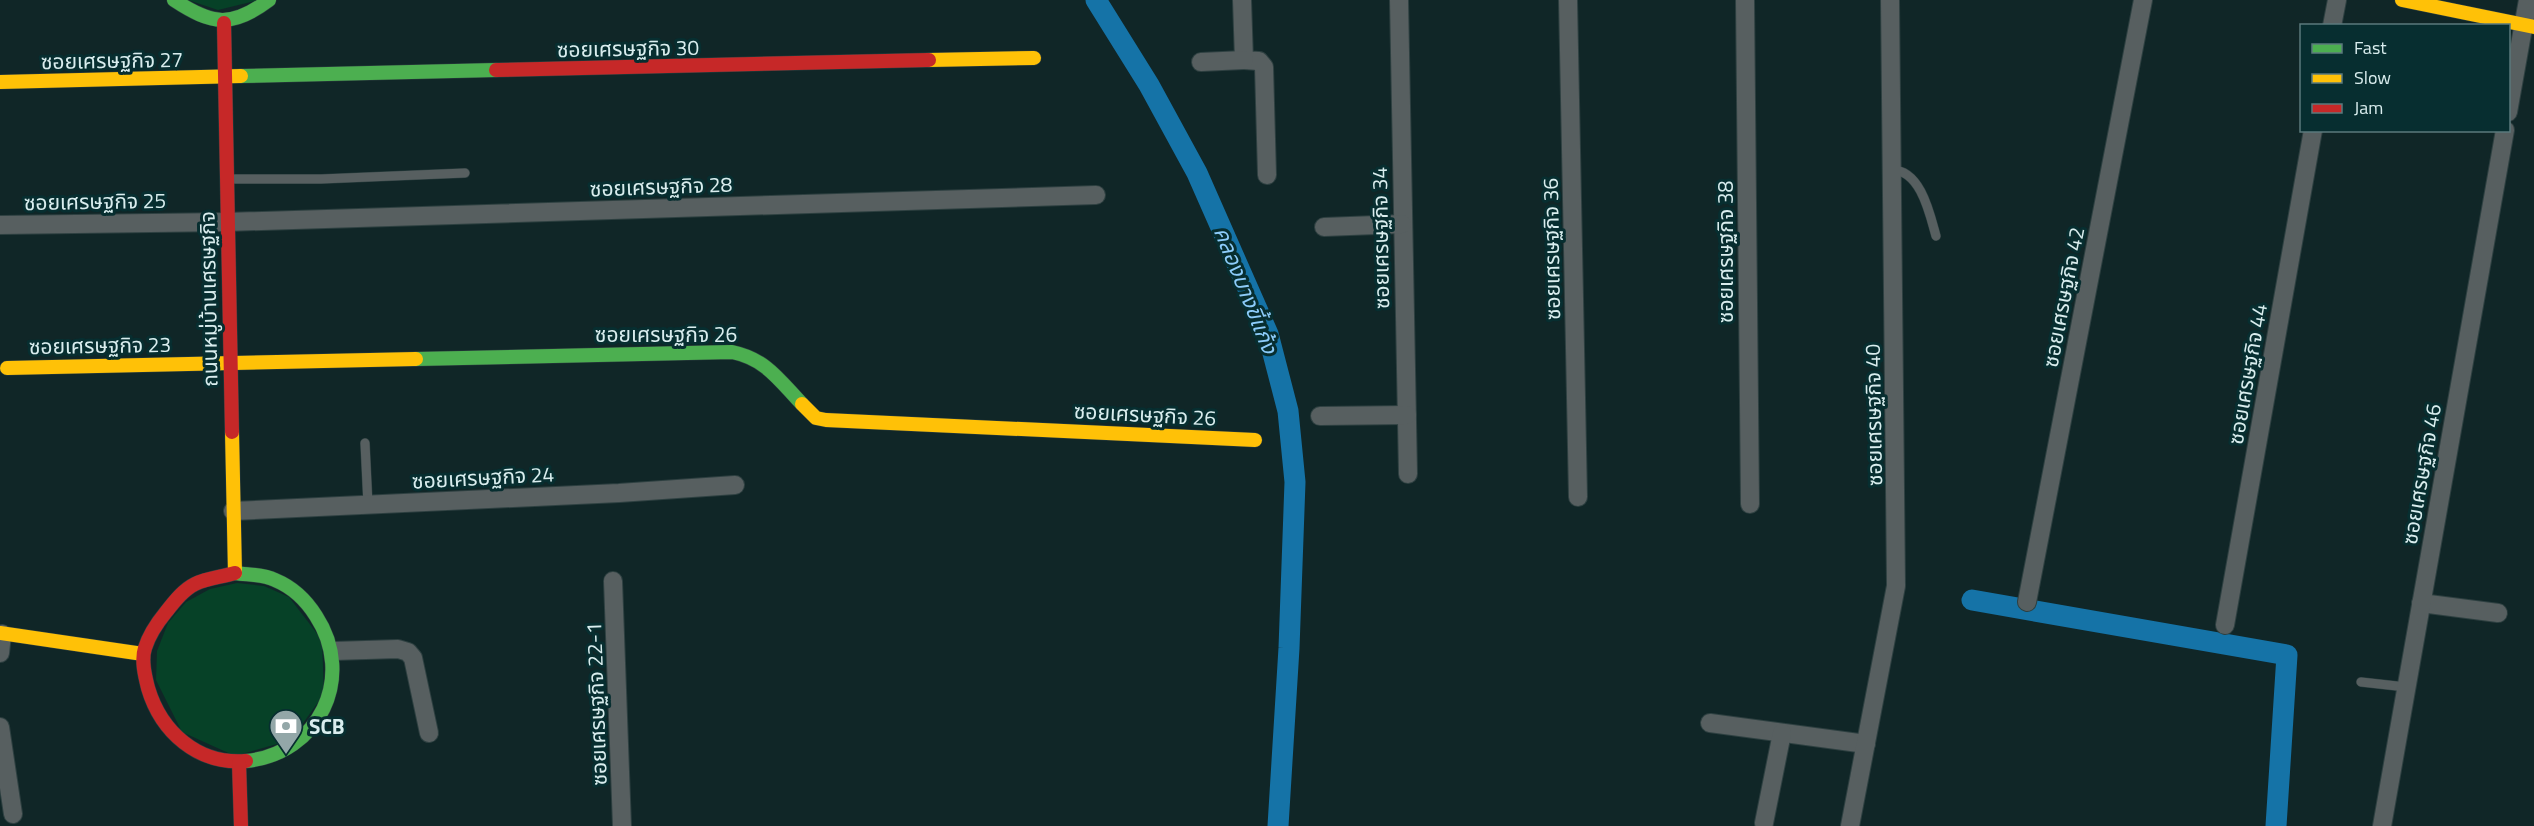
<svg xmlns="http://www.w3.org/2000/svg" width="2534" height="826" font-family="'Titillium Web','Noto Sans Thai',sans-serif">
	<style>
		.green { fill: #064127 }
		.lines { fill: none; stroke-linecap: round; stroke-linejoin: round }
		.canal { stroke: #1573a7; stroke-width: 21 }
		.lane-casing { stroke: #2e4041; stroke-width: 10 }
		.street-casing { stroke: #2e4041; stroke-width: 20 }
		.fast-casing { stroke: #2e4041; stroke-width: 15 }
		.slow-casing { stroke: #2e4041; stroke-width: 15 }
		.jam-casing { stroke: #2e4041; stroke-width: 15 }
		.lane { stroke: #575f60; stroke-width: 9 }
		.street { stroke: #575f60; stroke-width: 18 }
		.fast { stroke: #4caf50; stroke-width: 14 }
		.slow { stroke: #ffc107; stroke-width: 14 }
		.jam { stroke: #c62828; stroke-width: 14 }
		.labels { text-anchor: middle; dominant-baseline: central; stroke-width: 6; stroke-linejoin: round; paint-order: stroke }
		.street-label { font-size: 21px; fill: #d9edee; stroke: #072e30 }
		.poi-label { font-size: 21px; font-weight: bold; fill: #d9edee; stroke: #072e30; text-anchor: start }
		.water-label { font-size: 22px; font-style: italic; fill: #8dccfa; stroke: #072e30 }
	</style>
	<rect width="100%" height="100%" fill="#102627"/>
	<g class="green">
		<polygon points="188,0 259,0 218,10"/>
		<polygon points="237,583 264,586 289,597 322,640 324,694 291,740 235,756 182,732 156,680 157,651 168,623 186,602 210,589"/>
	</g>
	<g class="lines">
		<g class="canal">
			<polyline points="1096,0 1149,85 1197,173 1268,334 1288,411 1295,482 1289,648 1278,826"/>
			<polyline points="1972,600 2287,655 2276,826"/>
		</g>
		<defs>
			<g id="lane">
				<path d="M1892,170c29,0 38,45 44,66"/>
				<polyline points="230,179 321,179 465,173"/>
				<polyline points="365,443 368,505"/>
				<polyline points="2361,682 2406,687"/>
			</g>
			<g id="street">
				<polyline points="1242,0 1244,60 1259,61 1264,67 1267,175"/>
				<polyline points="1399,0 1408,474"/>
				<polyline points="1568,0 1578,497"/>
				<polyline points="1745,0 1750,504"/>
				<polyline points="2332,26 2337,0"/>
				<polyline points="1201,62 1244,60"/>
				<polyline points="2508,112 2528,0"/>
				<polyline points="0,225 227,222 1096,195"/>
				<polyline points="1324,227 1402,224"/>
				<polyline points="1320,416 1407,415"/>
				<polyline points="233,511 619,493 735,485"/>
				<polyline points="613,581 622,826"/>
				<polyline points="2027,602 2143,0"/>
				<polyline points="2421,603 2498,613"/>
				<polyline points="2225,625 2313,130"/>
				<polyline points="333,651 398,649 408,652 413,658 429,733"/>
				<polyline points="0,653 2,634"/>
				<polyline points="1710,723 1866,744"/>
				<polyline points="0,727 13,814"/>
				<polyline points="1764,823 1782,733"/>
				<polyline points="1850,826 1896,586 1890,0"/>
				<polyline points="2382,826 2505,130"/>
			</g>
			<g id="fast">
				<path d="M174,0c38,25 58,28 95,0"/>
				<polyline points="241,76 496,70"/>
				<path d="M416,359l316,-7c34,7 47,28 70,52"/>
				<path d="M235,573c14,2 28,1 40,7 17,7 31,20 41,36 40,61 3,138 -70,145"/>
			</g>
			<g id="slow">
				<polyline points="2402,0 2534,27"/>
				<polyline points="929,60 1034,58"/>
				<polyline points="0,82 241,76"/>
				<polyline points="7,368 416,359"/>
				<polyline points="802,404 816,418 826,420 1255,440"/>
				<polyline points="232,432 235,573"/>
				<polyline points="0,633 143,654"/>
			</g>
			<g id="jam">
				<polyline points="224,23 232,432"/>
				<polyline points="496,70 929,60"/>
				<path d="M235,573c-13,4 -28,5 -40,11 -12,6 -21,18 -29,28 -9,11 -17,23 -21,36 -4,12 0,28 3,40 13,44 50,77 98,73"/>
				<polyline points="239,763 241,826"/>
			</g>
		</defs>
		<use href="#lane" class="lane-casing"/>
		<use href="#street" class="street-casing"/>
		<use href="#fast" class="fast-casing"/>
		<use href="#slow" class="slow-casing"/>
		<use href="#jam" class="jam-casing"/>
		<use href="#lane" class="lane"/>
		<use href="#street" class="street"/>
		<use href="#fast" class="fast"/>
		<use href="#slow" class="slow"/>
		<use href="#jam" class="jam"/>
	</g>
	<defs>
		<symbol id="bank-pin" viewBox="-11 -11 22 30"><path d="M0 17L-7.5 6A9.5 9.5 0 1 1 7.5 6Z" fill="#93a7a8" stroke="#072e30"/><path d="M-6-4H6V4H-6ZM0-2.3a2.3 2.3 0 1 0 0 4.6a2.3 2.3 0 1 0 0-4.6Z" fill="#fff"/></symbol>
	</defs>
	<g fill-rule="evenodd">
		<use href="#bank-pin" x="267" y="707" width="38" height="52"/>
	</g>
	<g class="labels">
		<g class="street-label">
			<text transform="translate(628 48) rotate(-1)">ซอยเศรษฐกิจ 30</text>
			<text transform="translate(112 60) rotate(-1)">ซอยเศรษฐกิจ 27</text>
			<text transform="translate(661 186) rotate(-2)">ซอยเศรษฐกิจ 28</text>
			<text transform="translate(95 201) rotate(-1)">ซอยเศรษฐกิจ 25</text>
			<text transform="translate(1380 238) rotate(-91)">ซอยเศรษฐกิจ 34</text>
			<text transform="translate(1551 249) rotate(-91)">ซอยเศรษฐกิจ 36</text>
			<text transform="translate(1725 252) rotate(-90)">ซอยเศรษฐกิจ 38</text>
			<text transform="translate(2063 297) rotate(-79)">ซอยเศรษฐกิจ 42</text>
			<text transform="translate(208 299) rotate(-91)">ถนนหมู่บ้านเศรษฐกิจ</text>
			<text x="666" y="334">ซอยเศรษฐกิจ 26</text>
			<text transform="translate(100 345) rotate(-1)">ซอยเศรษฐกิจ 23</text>
			<text transform="translate(2247 374) rotate(-80)">ซอยเศรษฐกิจ 44</text>
			<text transform="translate(1145 414) rotate(3)">ซอยเศรษฐกิจ 26</text>
			<text transform="translate(1873 415) rotate(-91)">ซอยเศรษฐกิจ 40</text>
			<text transform="translate(2421 474) rotate(-80)">ซอยเศรษฐกิจ 46</text>
			<text transform="translate(483 477) rotate(-3)">ซอยเศรษฐกิจ 24</text>
			<text transform="translate(596 704) rotate(-92)">ซอยเศรษฐกิจ 22-1</text>
		</g>
		<g class="poi-label">
			<text x="309" y="726">SCB</text>
		</g>
		<g class="water-label">
			<text transform="translate(1246 290) rotate(68)">คลองบางขี้แก้ง</text>
		</g>
	</g>
	<rect x="2300" y="24" width="210" height="108" fill="#072e30" stroke="#5b7a7c" stroke-width="1.5"/>
	<rect x="2312" y="44" width="30" height="9" fill="#4caf50" stroke="#5b7a7c" stroke-width="1.5"/>
	<text x="2354" y="54" font-size="18" fill="#d9edee">Fast</text>
	<rect x="2312" y="74" width="30" height="9" fill="#ffc107" stroke="#5b7a7c" stroke-width="1.5"/>
	<text x="2354" y="84" font-size="18" fill="#d9edee">Slow</text>
	<rect x="2312" y="104" width="30" height="9" fill="#c62828" stroke="#5b7a7c" stroke-width="1.5"/>
	<text x="2354" y="114" font-size="18" fill="#d9edee">Jam</text>
</svg>
